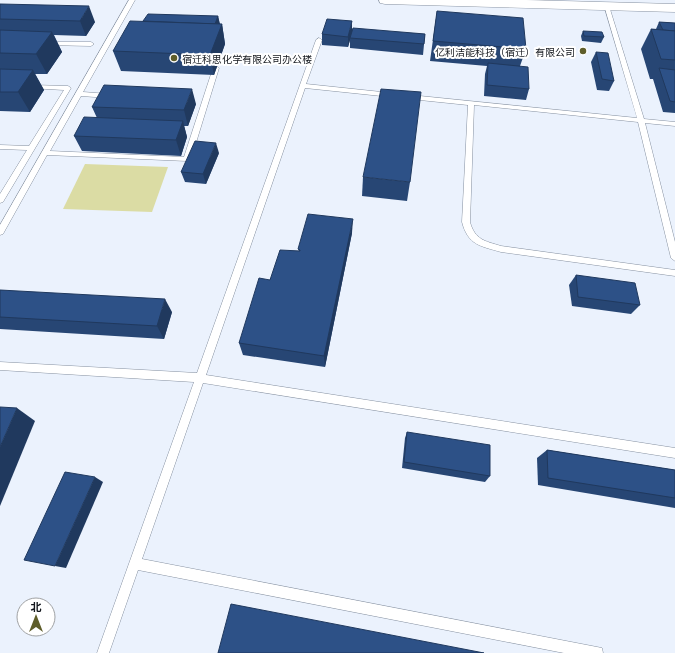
<svg xmlns="http://www.w3.org/2000/svg" width="675" height="653" font-family="Literata,'Noto Sans SC',serif">
	<style>
		.green { fill: #dbdca4 }
		.lines { fill: none; stroke-linecap: round; stroke-linejoin: round }
		.service-casing { stroke: #8691a1; stroke-width: 1 }
		.tertiary-casing { stroke: #8691a1; stroke-width: 1 }
		.service { fill: #fff; fill-rule: evenodd }
		.tertiary { fill: #fff; fill-rule: evenodd }
		.wall { fill: #274674 }
		.shaded-wall { fill: #20395e }
		.building { fill: #2d5187; stroke: #20395e }
		.poi-dot { fill: #5e5d2a; stroke: #fff; stroke-width: 1.5 }
		.labels { text-anchor: middle; dominant-baseline: central; stroke-width: 4; stroke-linejoin: round; paint-order: stroke }
		.far-poi-label { font-size: 10px; fill: #12161c; stroke: #fff; text-anchor: end }
	</style>
	<rect width="100%" height="100%" fill="#ebf2fd"/>
	<polygon class="green" points="85,164 168,167 152,212 63,209"/>
	<g class="lines">
		<defs>
			<g id="service">
				<polygon points="129,0 135,0 83,92 109,94 112,96 109,98 81,96 50,151 184,157 213,68 218,67 219,68 191,159 187,161 47,155 3,234 0,235 0,225"/>
				<path d="M604,5l5,1 35,113 31,3v4l-30,-3 30,119v19l-4,-3 -33,-136 -164,-17 -4,117c5,18 15,19 31,24l174,24v6l-174,-24c-21,-6 -33,-7 -39,-30l6,-117 -58,-6 -3,-2 3,-2 227,23z"/>
				<polygon points="319,38 322,40 306,84 391,93 394,95 391,97 305,88 206,375 675,448 675,458 203,383 142,559 597,647 602,648 603,653 564,653 138,570 109,653 97,653 194,382 0,370 0,362 197,373 316,40"/>
				<polygon points="43,42 91,42 94,44 91,46 45,45 42,43"/>
				<polygon points="31,85 68,86 71,88 3,202 0,203 0,194 27,150 0,149 0,145 29,146 64,90 29,88 28,87"/>
			</g>
			<polygon id="tertiary" points="379,0 526,0 675,4 675,12 385,4 380,3"/>
		</defs>
		<use href="#service" class="service-casing"/>
		<use href="#tertiary" class="tertiary-casing"/>
		<use href="#service" class="service"/>
		<use href="#tertiary" class="tertiary"/>
	</g>
	<g class="wall">
		<polygon points="0,4 95,22 86,36 54,35 62,52 47,74 35,74 44,90 30,112 0,111"/>
		<polygon points="437,11 526,49 520,66 529,89 526,100 484,96 485,74 487,66 430,61"/>
		<polygon points="218,16 220,24 222,24 225,44 214,75 121,71 113,51 143,21"/>
		<polygon points="659,22 675,23 675,113 663,112 653,79 650,79 641,49 651,29 656,29"/>
		<polygon points="352,30 425,34 423,55 350,48 350,40 348,47 322,45 322,34"/>
		<polygon points="583,31 604,37 601,43 582,41 581,36"/>
		<polygon points="596,52 614,81 609,91 597,90 591,62"/>
		<polygon points="196,104 188,126 184,126 187,137 181,156 82,151 74,136 97,118 92,107"/>
		<polygon points="219,153 206,184 185,182 181,172"/>
		<polygon points="363,177 410,182 407,201 362,196"/>
		<polygon points="352,233 325,367 243,355 239,343 270,280 299,251 298,249"/>
		<polygon points="576,275 640,305 631,314 572,306 569,285"/>
		<polygon points="0,290 172,312 164,339 0,329"/>
		<polygon points="407,432 490,476 485,482 402,468 405,438"/>
		<polygon points="547,450 675,470 675,508 538,485 537,458"/>
	</g>
	<g class="shaded-wall">
		<polygon points="89,6 95,22 86,36 80,21"/>
		<polygon points="218,16 220,26 212,33"/>
		<polygon points="352,21 352,32 350,38 350,40 348,47 348,37"/>
		<polygon points="222,24 225,44 214,75 210,55"/>
		<polygon points="52,32 62,52 47,74 36,54"/>
		<polygon points="33,70 44,90 30,112 18,92"/>
		<polygon points="192,89 196,104 188,126 184,110"/>
		<polygon points="183,121 187,137 181,156 176,140"/>
		<polygon points="216,143 219,153 206,184 203,174"/>
		<polygon points="353,219 352,233 325,367 324,356"/>
		<polygon points="165,299 172,312 164,339 157,326"/>
		<polygon points="17,408 35,421 0,506 0,447"/>
		<polygon points="95,477 103,482 66,568 55,566"/>
	</g>
	<g class="building">
		<polygon points="0,4 89,6 80,21 0,19"/>
		<polygon points="437,11 523,18 526,49 433,41"/>
		<polygon points="148,14 218,16 215,24 143,21"/>
		<polygon points="327,19 352,21 348,37 322,34"/>
		<polygon points="130,21 222,24 210,55 113,51"/>
		<polygon points="659,22 675,23 675,31 663,30"/>
		<polygon points="353,28 425,34 424,44 350,38"/>
		<polygon points="651,29 675,31 675,60 661,59"/>
		<polygon points="0,30 52,32 36,54 0,53"/>
		<polygon points="583,31 602,32 604,37 584,36"/>
		<polygon points="596,52 608,53 614,81 602,79"/>
		<polygon points="488,63 528,67 529,89 487,85"/>
		<polygon points="659,68 675,70 675,102 670,101"/>
		<polygon points="0,69 33,70 18,92 0,92"/>
		<polygon points="104,85 192,89 184,110 92,107"/>
		<polygon points="381,89 421,92 410,182 363,177"/>
		<polygon points="84,117 183,121 176,140 74,136"/>
		<polygon points="195,141 216,143 203,174 181,172"/>
		<polygon points="308,214 353,219 324,356 239,343 259,278 270,280 280,250 300,251 300,250 298,249"/>
		<polygon points="576,275 635,283 640,305 578,297"/>
		<polygon points="0,290 165,299 157,326 0,317"/>
		<polygon points="0,407 17,408 0,447"/>
		<polygon points="407,432 490,445 490,476 404,462"/>
		<polygon points="547,450 675,470 675,498 548,478"/>
		<polygon points="65,472 95,477 55,566 24,560"/>
		<polygon points="231,604 484,653 218,653"/>
	</g>
	<g class="poi-dot">
		<circle cx="583" cy="51" r="4"/>
		<circle cx="174" cy="58" r="4"/>
	</g>
	<g class="labels">
		<g class="far-poi-label">
			<text x="575" y="51">亿利洁能科技（宿迁）有限公司</text>
			<text x="182" y="58" text-anchor="start">宿迁科思化学有限公司办公楼</text>
		</g>
	</g>
	<g transform="translate(36 617)"><circle r="19" fill="#ffffff" stroke="#a0a2a4"/>
	<path d="M0-3L7 15L0 10L-7 15Z" fill="#5e5d2a"/>
	<text y="-6" font-size="11" font-weight="bold" text-anchor="middle" fill="#12161c">北</text>
	</g>
</svg>
